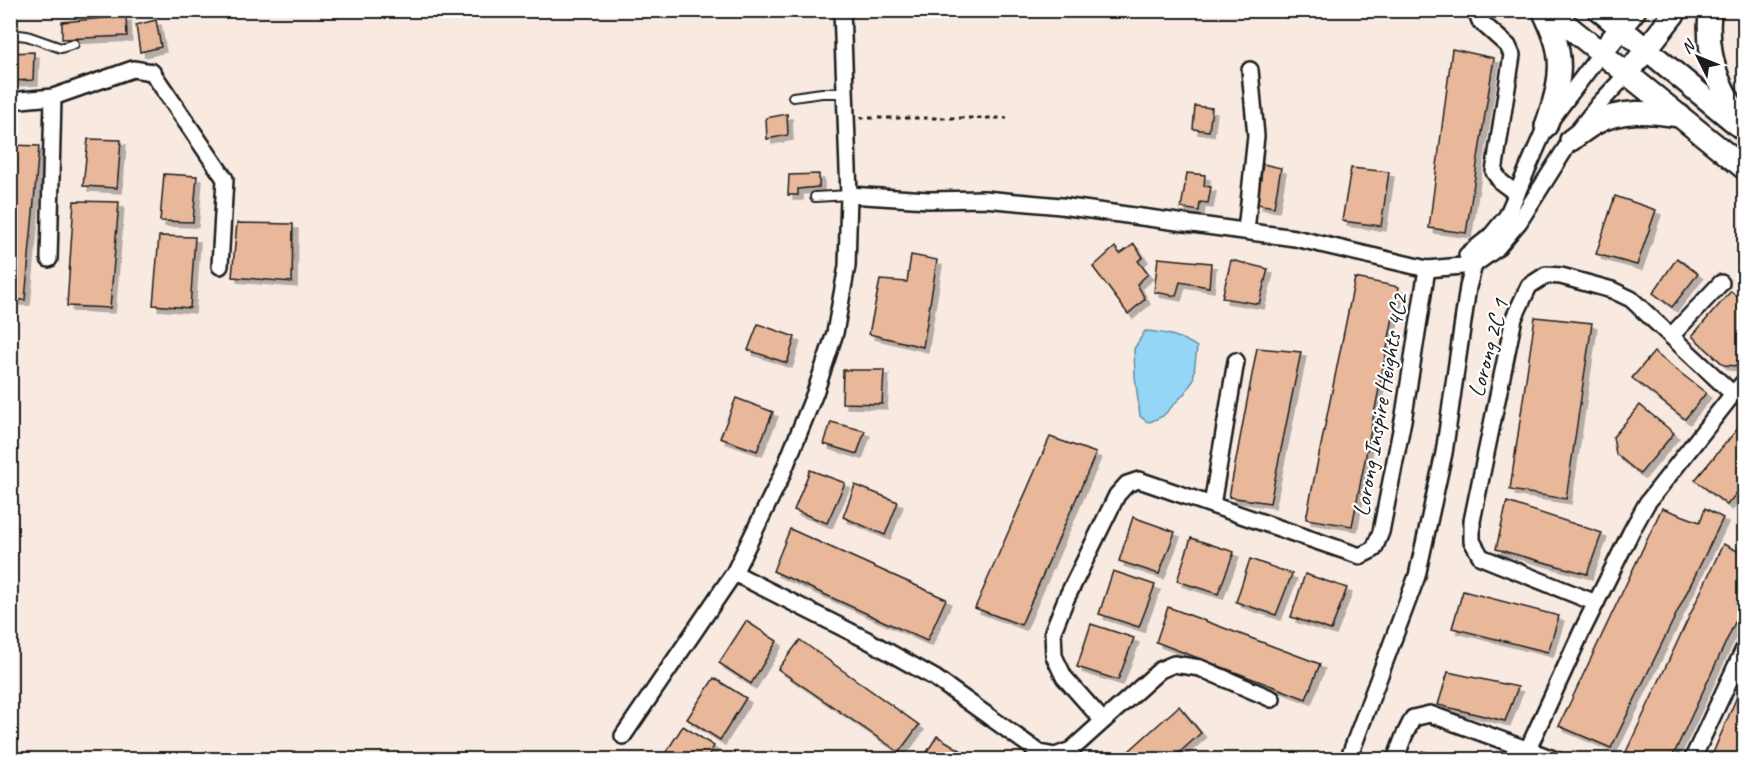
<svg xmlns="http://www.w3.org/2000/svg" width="1755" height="770" font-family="Caveat,sans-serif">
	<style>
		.water { fill: #95d6f7; stroke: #658c9f; stroke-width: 1.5 }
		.building { fill: #e9b89a; stroke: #1c1c1c; stroke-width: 1.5; filter: url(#shadow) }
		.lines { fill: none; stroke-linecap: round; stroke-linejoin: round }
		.lane-casing { stroke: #1c1c1c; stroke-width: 12 }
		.street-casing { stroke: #1c1c1c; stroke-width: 20 }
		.secondary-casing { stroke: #1c1c1c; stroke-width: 26 }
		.path { stroke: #1c1c1c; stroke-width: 3; stroke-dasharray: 4.5 4.5; stroke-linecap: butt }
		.lane { stroke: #fff; stroke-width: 8 }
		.street { stroke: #fff; stroke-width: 15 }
		.secondary { stroke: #fff; stroke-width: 21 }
		.labels { text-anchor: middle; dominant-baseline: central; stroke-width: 4.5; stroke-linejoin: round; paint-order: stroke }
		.street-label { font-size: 24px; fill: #1c1c1c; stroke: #fff }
	</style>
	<defs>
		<filter id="shadow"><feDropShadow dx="5" dy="5" stdDeviation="0" flood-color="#0004"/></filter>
	</defs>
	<rect width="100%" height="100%" fill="#f8eae1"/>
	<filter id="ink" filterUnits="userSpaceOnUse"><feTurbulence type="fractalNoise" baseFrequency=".0167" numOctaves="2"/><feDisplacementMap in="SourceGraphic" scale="12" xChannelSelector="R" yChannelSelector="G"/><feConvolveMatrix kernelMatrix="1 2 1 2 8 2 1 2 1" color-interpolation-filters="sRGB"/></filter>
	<g filter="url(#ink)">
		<path class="water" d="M1145,331c19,1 36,5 52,16l-4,34 -9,13 -21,22 -13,6 -4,-1 -6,-5 -5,-40 -1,-27z"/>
		<g class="building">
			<polygon points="126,16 127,36 62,39 62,22"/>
			<polygon points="156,20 161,47 140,52 136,25"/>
			<polygon points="1452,49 1494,58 1466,233 1429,228"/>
			<polygon points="34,52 33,80 10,81 10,53"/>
			<polygon points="1195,106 1212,108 1209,131 1193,129"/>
			<polygon points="787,114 788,135 767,139 766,118"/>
			<polygon points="88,139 121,140 117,188 83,186"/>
			<polygon points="10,145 39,146 25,300 10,300"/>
			<polygon points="1263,164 1281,168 1274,207 1257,204"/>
			<polygon points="1351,168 1389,172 1381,226 1342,221"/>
			<polygon points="1187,173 1205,175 1204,186 1211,187 1208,203 1200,202 1199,211 1181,208"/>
			<polygon points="164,174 197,176 193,222 160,221"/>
			<polygon points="819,174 819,187 798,189 798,195 788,195 789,175"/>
			<polygon points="1615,196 1656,210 1637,265 1596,254"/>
			<polygon points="74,201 119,202 110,308 67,306"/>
			<polygon points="237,223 293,224 292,282 232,277"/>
			<polygon points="159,236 195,237 190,308 153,305"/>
			<polygon points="1134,244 1143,257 1138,261 1148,274 1137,284 1145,299 1128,314 1093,267 1115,247 1120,254"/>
			<polygon points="911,255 937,260 923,347 869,334 880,280 907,282"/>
			<polygon points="1158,258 1211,263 1209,287 1180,282 1176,296 1154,292"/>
			<polygon points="1677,258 1698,274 1672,307 1653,293"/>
			<polygon points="1231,260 1268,269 1259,304 1222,298"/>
			<polygon points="1355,278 1399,287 1352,526 1306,519"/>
			<polygon points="1731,291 1744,303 1744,358 1738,366 1724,365 1692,336"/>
			<polygon points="1535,317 1592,323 1566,499 1510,490"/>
			<polygon points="758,324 795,337 787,363 748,350"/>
			<polygon points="1257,348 1301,352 1270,503 1229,497"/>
			<polygon points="1654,352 1706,393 1685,419 1632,378"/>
			<polygon points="843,370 884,370 882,404 842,403"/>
			<polygon points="736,398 773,412 757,451 720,438"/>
			<polygon points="1640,405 1674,433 1640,474 1616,454 1613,437"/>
			<polygon points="1744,421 1744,484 1727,505 1695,480"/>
			<polygon points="831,422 865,431 857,454 824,444"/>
			<polygon points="1050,437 1096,453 1021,625 975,608"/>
			<polygon points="810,470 845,483 827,523 794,510"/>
			<polygon points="855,485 898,502 885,535 843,517"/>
			<polygon points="1507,502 1602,533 1587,574 1496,549"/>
			<polygon points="1662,508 1700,522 1705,508 1723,518 1611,748 1559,726"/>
			<polygon points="1133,517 1175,532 1159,574 1119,561"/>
			<polygon points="790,529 946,599 927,641 773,571"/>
			<polygon points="1191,538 1234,552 1218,594 1177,581"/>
			<polygon points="1723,544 1744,554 1744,603 1671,760 1645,760 1626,752"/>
			<polygon points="1250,559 1292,574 1276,615 1236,602"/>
			<polygon points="1113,571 1155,585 1139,627 1099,614"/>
			<polygon points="1305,574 1347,588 1331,630 1291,617"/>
			<polygon points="1463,591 1559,616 1548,652 1452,628"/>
			<polygon points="1168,607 1320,664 1306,699 1156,642"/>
			<polygon points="746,621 777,641 751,684 719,663"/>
			<polygon points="1091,624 1134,638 1118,680 1077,667"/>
			<polygon points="800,640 919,725 899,752 778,669"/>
			<polygon points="1448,672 1518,687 1505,721 1438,705"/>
			<polygon points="714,678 746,698 720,740 687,719"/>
			<polygon points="1744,680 1744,760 1710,760"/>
			<polygon points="1179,706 1201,733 1171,760 1119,760"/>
			<polygon points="683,726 714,746 706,760 661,760"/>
			<polygon points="937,736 972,757 970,760 922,760"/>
			<polygon points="1422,751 1453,760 1419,760"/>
		</g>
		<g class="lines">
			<defs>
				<g id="lane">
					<polyline points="10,34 27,36 61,48 74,44"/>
					<polyline points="793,97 822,93 845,93"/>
					<polyline points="815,197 849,195"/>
				</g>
				<g id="street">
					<polyline points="1476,10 1480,21 1508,46 1512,55 1494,172 1501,182 1517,194"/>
					<polyline points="10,101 53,97 133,69 152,72 225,179 220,266"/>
					<polyline points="849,195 928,200 984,199 1061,206 1295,238 1427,269 1474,265 1496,249 1519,222 1571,140 1600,103 1627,74"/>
					<polyline points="1246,231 1256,136 1250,70"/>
					<polyline points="1467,255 1490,237 1507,216 1546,126 1601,53"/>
					<polyline points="49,259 53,97"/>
					<polyline points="1671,336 1721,283"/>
					<polyline points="1212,505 1236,361"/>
					<polyline points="734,573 869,641 935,678 1040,753 1055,756 1071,750 1160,670 1174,664 1200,668 1272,699"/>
					<polyline points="1596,603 1481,557 1472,541 1472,521 1514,318 1529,286 1546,275 1561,276 1612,290 1631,299 1733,394"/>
					<polyline points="1103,721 1064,677 1054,656 1053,631 1066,599 1117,495 1127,484 1139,480 1360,556 1374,549 1381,532 1404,415 1427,269"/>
					<polyline points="623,736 734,573 781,477 815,393 835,333 847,266 849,195 842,10"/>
					<polyline points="1528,749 1582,631 1632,530 1647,503 1733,394 1744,382"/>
					<polyline points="1348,760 1417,576 1444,453 1468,287 1474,265 1475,250"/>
					<polyline points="1395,760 1404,736 1413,718 1430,714 1556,760"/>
					<polyline points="1692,760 1744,649"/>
				</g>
				<g id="secondary">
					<path d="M1543,10c6,13 13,27 15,41 5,25 -4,51 -12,75"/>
					<polyline points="1548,10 1744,168"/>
					<polyline points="1599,10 1744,130"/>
					<path d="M1710,10c-4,44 6,74 31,109"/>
					<polyline points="1601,53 1635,10"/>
					<polyline points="1627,74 1677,10"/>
					<path d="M1571,140c7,-5 15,-12 23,-16 27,-16 57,-12 86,-8"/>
				</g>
			</defs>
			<use href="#lane" class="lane-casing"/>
			<use href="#street" class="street-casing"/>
			<use href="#secondary" class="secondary-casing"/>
			<polyline class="path" points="860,118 1007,118"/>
			<use href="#lane" class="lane"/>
			<use href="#street" class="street"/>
			<use href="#secondary" class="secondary"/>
		</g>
	</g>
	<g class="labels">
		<g class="street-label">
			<text transform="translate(1488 348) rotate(-75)">Lorong 2C 1</text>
			<text transform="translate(1380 405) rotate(-80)">Lorong Inspire Heights 4C2</text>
		</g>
	</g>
	<rect width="1755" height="770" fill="none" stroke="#fff" stroke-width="36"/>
	<rect x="18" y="18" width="1719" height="734" fill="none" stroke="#1c1c1c" stroke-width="2" filter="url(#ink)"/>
	<g transform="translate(1698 57) rotate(313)" stroke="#ffffff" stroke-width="4.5" paint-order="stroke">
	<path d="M0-4.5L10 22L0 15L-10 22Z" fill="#1c1c1c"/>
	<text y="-9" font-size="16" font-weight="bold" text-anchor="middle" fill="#1c1c1c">N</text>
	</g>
</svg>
